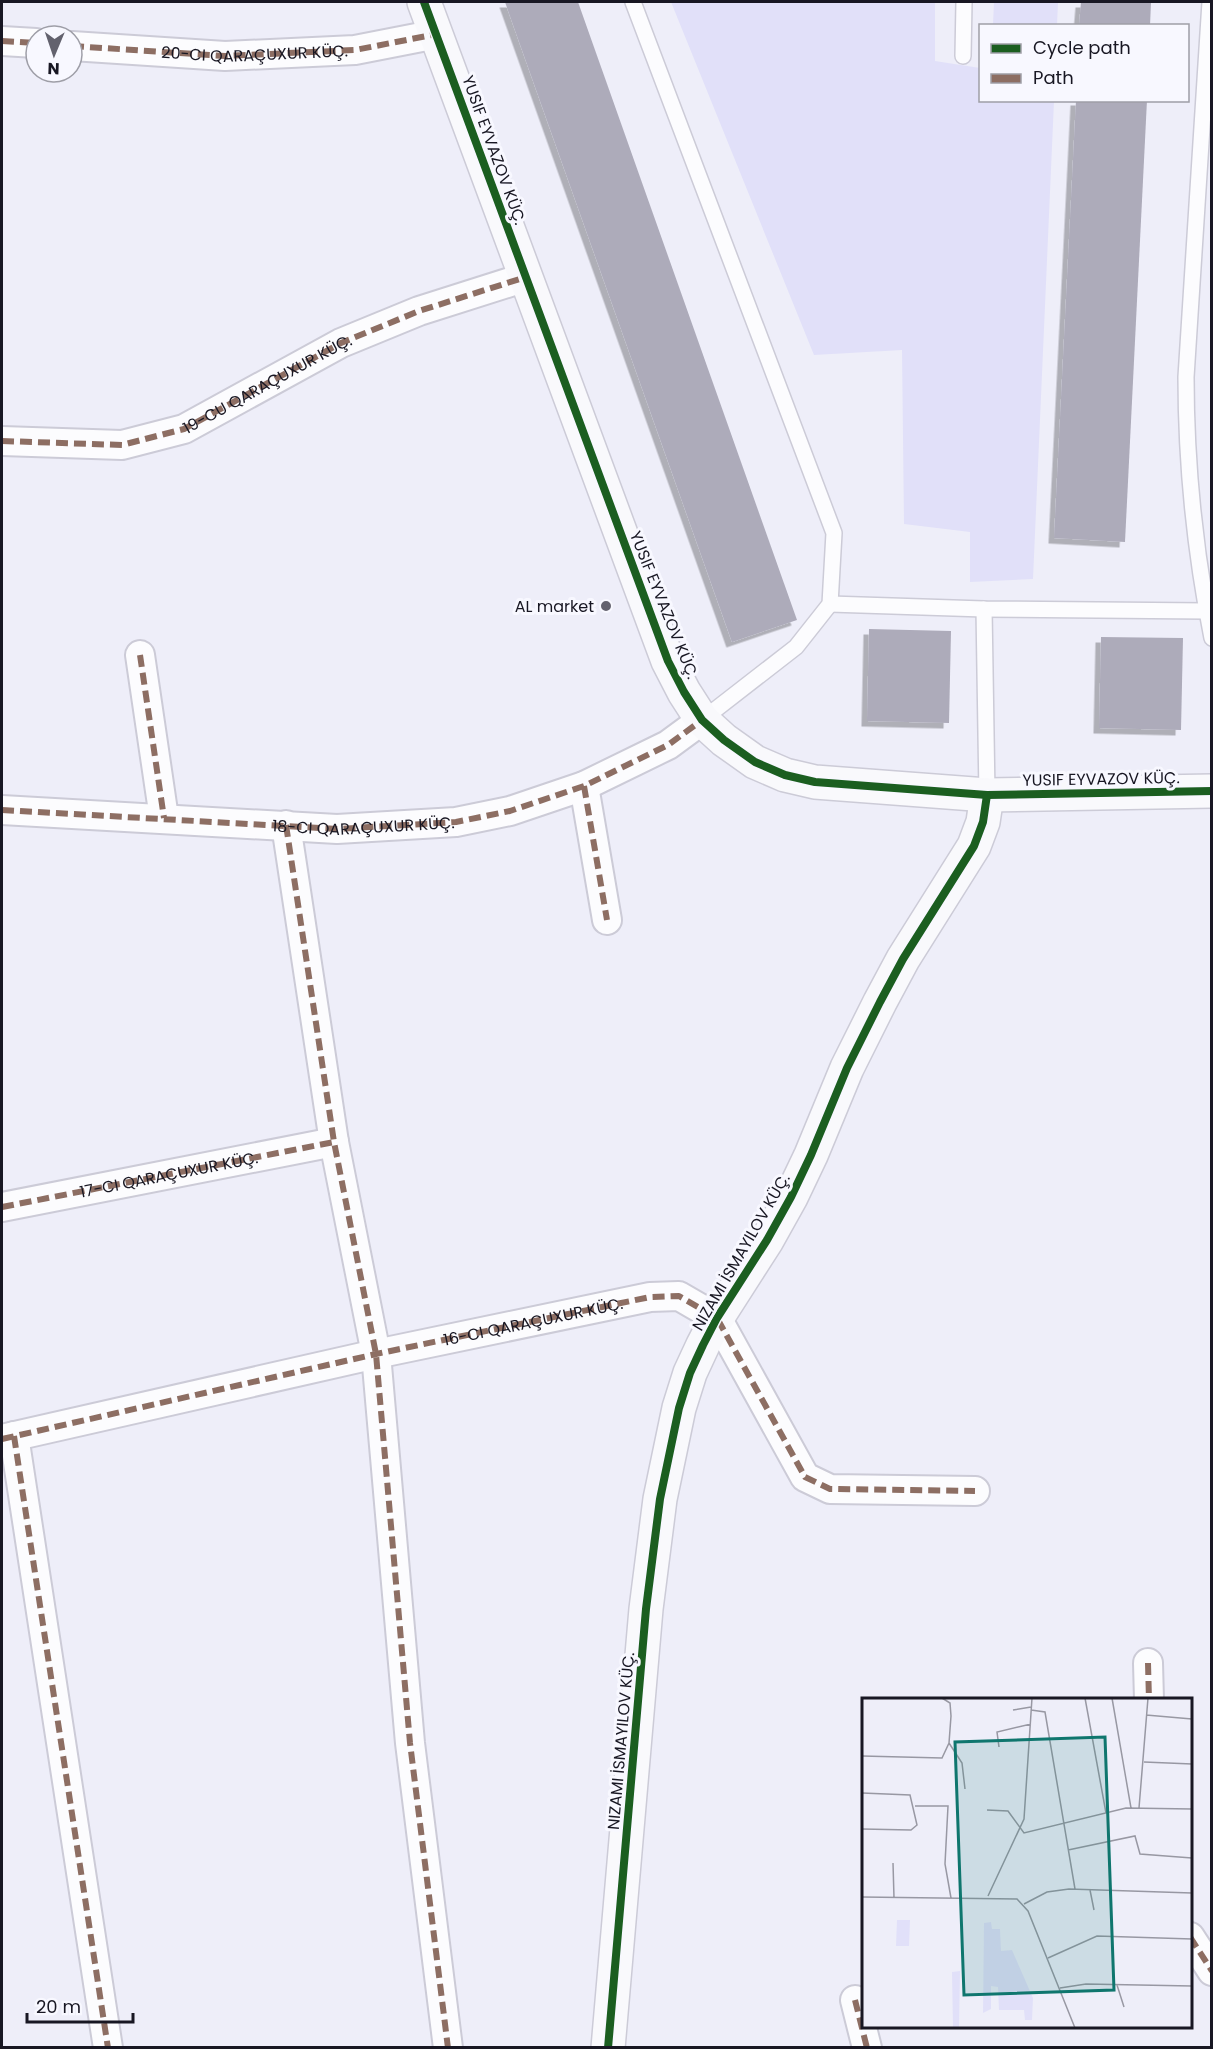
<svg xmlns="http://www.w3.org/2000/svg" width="1213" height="2049" font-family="Poppins,sans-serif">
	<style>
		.green { fill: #e1e0f9 }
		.building { fill: #adabba; filter: url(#shadow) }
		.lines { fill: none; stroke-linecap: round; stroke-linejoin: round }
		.lane-casing { stroke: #cccbd7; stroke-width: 18 }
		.street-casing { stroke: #cccbd7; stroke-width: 32 }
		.secondary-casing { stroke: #cccbd7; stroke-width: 36 }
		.lane { stroke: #fcfcfe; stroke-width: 15 }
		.street { stroke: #fcfcfe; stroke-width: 28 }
		.secondary { stroke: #f9f9fc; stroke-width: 33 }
		.quiet { stroke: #8d6e63; stroke-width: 6; stroke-dasharray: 12 6; stroke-linecap: butt }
		.cycleway-casing { stroke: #f8f8ff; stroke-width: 11 }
		.cycleway { stroke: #1b5e20; stroke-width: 8 }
		.poi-dot { fill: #63626e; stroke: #f8f8ff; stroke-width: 2 }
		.labels { text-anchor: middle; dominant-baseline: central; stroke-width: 6; stroke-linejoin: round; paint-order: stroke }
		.street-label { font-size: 16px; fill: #181723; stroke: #f8f8ff }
		.poi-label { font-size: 16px; fill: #181723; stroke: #f8f8ff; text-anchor: end }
		.inset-road { fill: none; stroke: #9898a3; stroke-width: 1.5 }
		.view { fill: #0f766e; fill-opacity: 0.15; stroke: #0f766e; stroke-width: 3 }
		.inset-edge { fill: none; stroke: #181723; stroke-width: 3 }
	</style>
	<defs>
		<filter id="shadow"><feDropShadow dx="-5.5" dy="5.5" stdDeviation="0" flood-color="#0004"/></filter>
	</defs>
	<rect width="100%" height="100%" fill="#eeeef9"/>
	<g class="green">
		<polygon points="671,2 935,2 935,61 980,68 980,100 1054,101 1033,579 970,582 970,532 904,524 902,350 814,355"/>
		<polygon points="994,2 1058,2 1057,25 993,25"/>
	</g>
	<g class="building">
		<polygon points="505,2 578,2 797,620 732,642"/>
		<polygon points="1081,2 1151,2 1150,26 1079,26"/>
		<polygon points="1076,100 1147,100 1125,542 1054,538"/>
		<polygon points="869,629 951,631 949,723 867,721"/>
		<polygon points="1101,637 1183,638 1181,730 1099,728"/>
	</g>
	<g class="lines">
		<defs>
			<g id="lane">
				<polyline points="633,2 834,533 830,604 796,647 702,720"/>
				<path d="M1210,2l-24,375c0,88 9,175 26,261"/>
				<polyline points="963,56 964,2"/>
				<polyline points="830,604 984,609 1206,611"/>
				<polyline points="984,609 987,795"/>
			</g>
			<g id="street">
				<polyline points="2,41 36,43"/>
				<path id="s1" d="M72,46l153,10 130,-6 82,-16"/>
				<polyline points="2,441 122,445 184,429 341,343 419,311 526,277"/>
				<polyline points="140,655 164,818"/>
				<polyline points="584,786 607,920"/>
				<polyline points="2,810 337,829 456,822 510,811 584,786 668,745 702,720"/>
				<polyline points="286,825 334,1142 376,1354 410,1743 448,2048"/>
				<polyline points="2,1207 334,1142"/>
				<polyline points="14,1436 108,2048"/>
				<path id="s2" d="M2,1439l374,-85 274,-57 29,-1 38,22 88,159 25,12 145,2"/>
				<polyline points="1148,1663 1149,1700"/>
				<polyline points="1190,1937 1212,1971"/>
				<polyline points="855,2000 867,2048"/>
			</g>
			<g id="secondary">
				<polyline points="424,2 668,661 684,692 702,720 724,740 755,762 785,775 815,782 987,795 1212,791"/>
				<polyline points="608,2048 646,1609 660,1499 679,1408 690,1373 703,1345 717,1318 767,1240 791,1197 811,1155 847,1068 880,1002 903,959 974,846 983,822 987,795"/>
			</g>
		</defs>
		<use href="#lane" class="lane-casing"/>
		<use href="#street" class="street-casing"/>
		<use href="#secondary" class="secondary-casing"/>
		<use href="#lane" class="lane"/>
		<use href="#street" class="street"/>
		<use href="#secondary" class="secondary"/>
		<g class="quiet">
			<polyline points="2,41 36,43"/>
			<polyline points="72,46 225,56 355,50 437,34"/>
			<path id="s3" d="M2,441l120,4 62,-16 157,-86 78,-32 107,-34"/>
			<polyline points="140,655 164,818"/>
			<polyline points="584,786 607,920"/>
			<path id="s4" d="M2,810l335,19 119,-7 54,-11 74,-25 84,-41 34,-25"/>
			<polyline points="286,825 334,1142 376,1354 410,1743 448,2048"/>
			<path id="s5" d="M2,1207l332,-65"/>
			<polyline points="14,1436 108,2048"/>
			<polyline points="2,1439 376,1354 650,1297 679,1296 717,1318 805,1477 830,1489 975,1491"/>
			<polyline points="1148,1663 1149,1700"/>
			<polyline points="1190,1937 1212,1971"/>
			<polyline points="855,2000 867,2048"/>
		</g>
		<defs>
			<g id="cycleway">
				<polyline points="424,2 668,661 684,692 702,720 724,740 755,762 785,775 815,782 987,795 1212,791"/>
				<polyline points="608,2048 646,1609 660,1499 679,1408 690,1373 703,1345 717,1318 767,1240 791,1197 811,1155 847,1068 880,1002 903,959 974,846 983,822 987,795"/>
			</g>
		</defs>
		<use href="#cycleway" class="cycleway-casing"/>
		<use href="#cycleway" class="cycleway"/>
	</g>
	<circle class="poi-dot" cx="606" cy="606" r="6"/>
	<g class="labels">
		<g class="street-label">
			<text stroke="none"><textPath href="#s1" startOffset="183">20-CI QARAÇUXUR KÜÇ.</textPath></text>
			<text transform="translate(494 150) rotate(70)">YUSIF EYVAZOV KÜÇ.</text>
			<text stroke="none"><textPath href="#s3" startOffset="279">19-CU QARAÇUXUR KÜÇ.</textPath></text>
			<text transform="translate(664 605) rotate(68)">YUSIF EYVAZOV KÜÇ.</text>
			<text transform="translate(1101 779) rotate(-1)">YUSIF EYVAZOV KÜÇ.</text>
			<text stroke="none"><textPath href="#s4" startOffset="362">18-CI QARAÇUXUR KÜÇ.</textPath></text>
			<text stroke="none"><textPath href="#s5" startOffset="170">17-CI QARAÇUXUR KÜÇ.</textPath></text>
			<text transform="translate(741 1252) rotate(-60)">NIZAMI İSMAYILOV KÜÇ.</text>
			<text stroke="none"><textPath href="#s2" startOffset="544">16-CI QARAÇUXUR KÜÇ.</textPath></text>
			<text transform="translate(621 1741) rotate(-85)">NIZAMI İSMAYILOV KÜÇ.</text>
		</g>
		<g class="poi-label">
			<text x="594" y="606">AL market</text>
		</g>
	</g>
	<g transform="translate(862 1698)">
		<rect width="330" height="330" fill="#eeeef9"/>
		<path d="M35,222h13l-1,26h-13zM129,224l1,7h8l1,22 11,-1 21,48 -1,22h-7l-1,-10h-25l-1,-23 -7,-1v23l-8,4 1,-90zM98,273l-1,57h-6l-1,-56z" fill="#e1e0f9"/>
		<path class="inset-road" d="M223,0l21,115M250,0l19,110M292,0h38M151,12l18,-3M169,12l14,2 30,177M284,17l46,4M87,45l13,20 3,26M137,49l-2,-15 34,-8M0,58l80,2 7,-15 2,-27 -1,-13 -8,-5M282,64l48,2M0,95l48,2 7,30 -6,5 -49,-1M53,108h33l-3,58 6,34M277,110l9,-110M125,112l21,1 16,22 102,-25 66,1M206,152l67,-14 5,18 52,4M31,165l1,35M228,192l4,20M126,198l36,-77 8,-121M0,199l155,2 11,12 47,117M162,206l23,-12 22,-3 123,4M186,260l49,-22 95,3M255,287l7,22M198,290l26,-4 106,2"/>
		<path class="view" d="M243,39l9,253 -150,5 -9,-253z"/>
		<rect width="330" height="330" class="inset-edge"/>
	</g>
	<rect width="1213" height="2049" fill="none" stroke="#181723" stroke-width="6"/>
	<rect x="979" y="24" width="210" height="78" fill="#f8f8ff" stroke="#9e9ea7" stroke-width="1.5"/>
	<rect x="991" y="44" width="30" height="9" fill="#1b5e20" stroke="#9e9ea7" stroke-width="1.5"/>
	<text x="1033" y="54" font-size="18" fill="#181723">Cycle path</text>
	<rect x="991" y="74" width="30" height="9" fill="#8d6e63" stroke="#9e9ea7" stroke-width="1.5"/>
	<text x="1033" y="84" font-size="18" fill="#181723">Path</text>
	<g transform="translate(54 54) rotate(182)"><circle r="28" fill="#f8f8ff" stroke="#9e9ea7" stroke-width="1.5"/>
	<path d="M0-4.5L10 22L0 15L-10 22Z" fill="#63626e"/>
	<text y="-9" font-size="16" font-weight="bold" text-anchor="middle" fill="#181723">N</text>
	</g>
	<path d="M27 2013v9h106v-9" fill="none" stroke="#181723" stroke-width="3"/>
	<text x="36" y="2013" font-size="18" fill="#181723" stroke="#f8f8ff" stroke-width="4.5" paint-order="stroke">20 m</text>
</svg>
